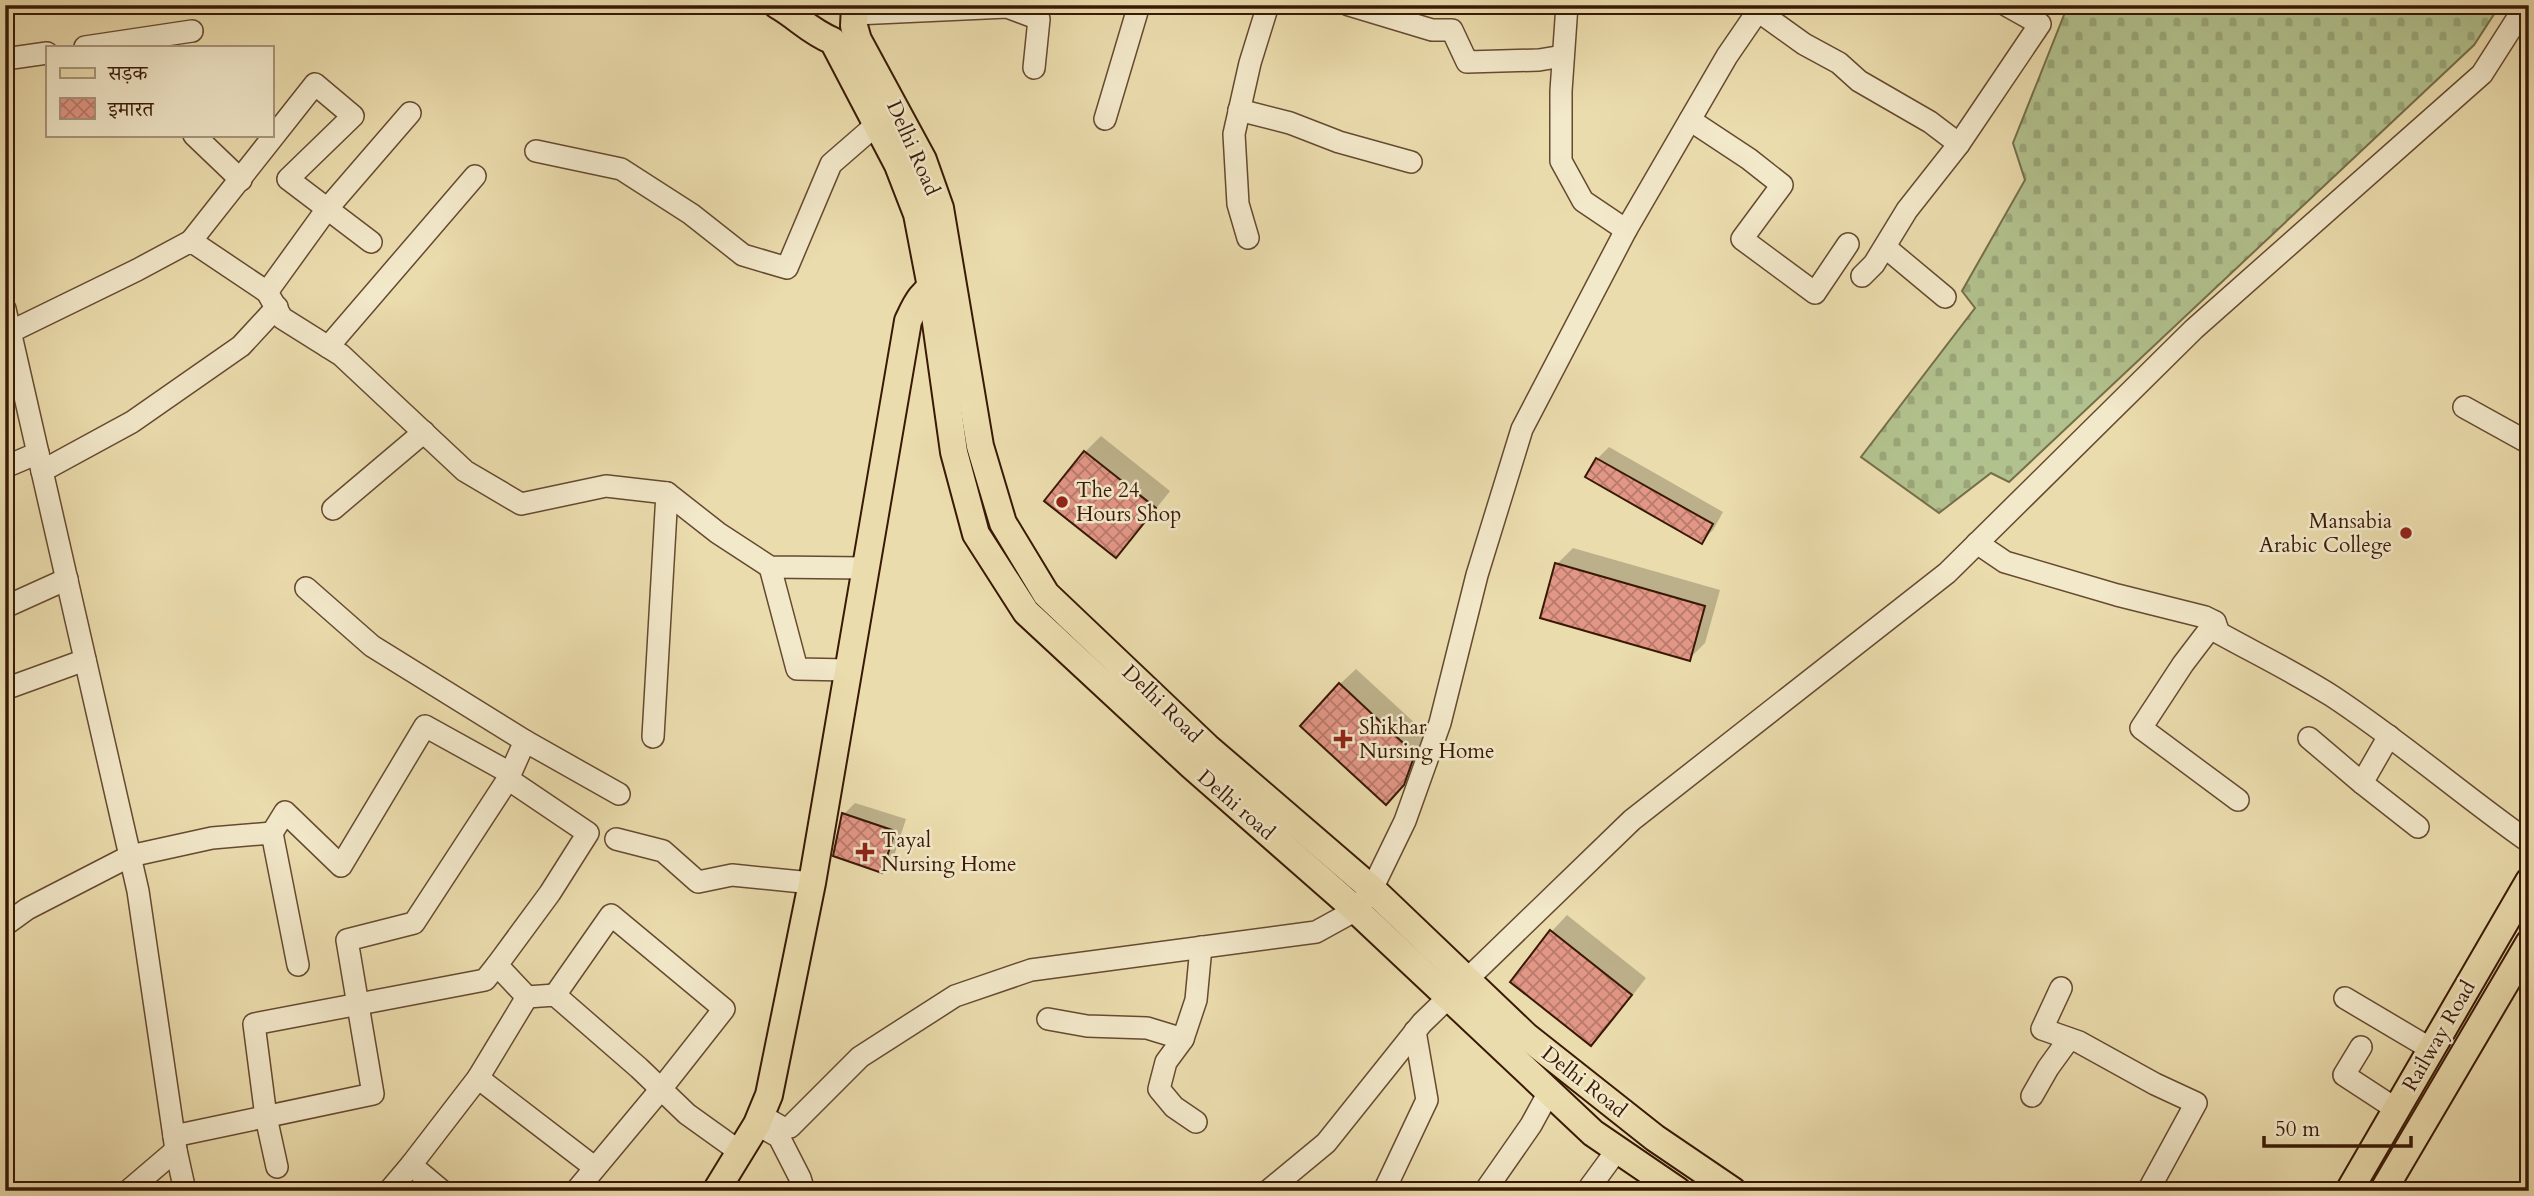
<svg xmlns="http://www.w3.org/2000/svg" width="2534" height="1196" font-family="Cardo,'Noto Serif Devanagari',serif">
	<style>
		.cemetery { fill: url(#cemetery-stones); stroke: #766e4a; stroke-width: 2 }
		.shadow { fill: #0003 }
		.building { fill: url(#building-cross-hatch); stroke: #391906; stroke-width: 2 }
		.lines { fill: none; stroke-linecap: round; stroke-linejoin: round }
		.minor-casing { stroke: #664a30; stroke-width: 24 }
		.major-casing { stroke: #391906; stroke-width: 30 }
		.minor { stroke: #f2e8ca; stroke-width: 21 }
		.major { stroke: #ebdcad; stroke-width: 26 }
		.poi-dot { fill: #8f2418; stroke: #f2e8ca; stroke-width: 2.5 }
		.labels { text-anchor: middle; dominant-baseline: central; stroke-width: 5; stroke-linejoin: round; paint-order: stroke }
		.street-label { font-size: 21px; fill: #391906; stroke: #f2e8ca }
		.poi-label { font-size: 21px; fill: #391906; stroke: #f2e8ca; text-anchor: start }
	</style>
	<defs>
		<pattern id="cemetery-stones" width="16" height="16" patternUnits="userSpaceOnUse" patternTransform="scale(1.75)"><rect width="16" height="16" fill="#b2c28e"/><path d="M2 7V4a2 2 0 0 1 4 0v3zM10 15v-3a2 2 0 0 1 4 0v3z" fill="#9aa679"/></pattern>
		<pattern id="building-cross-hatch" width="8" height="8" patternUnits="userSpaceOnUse" patternTransform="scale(1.75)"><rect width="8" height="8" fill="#e29685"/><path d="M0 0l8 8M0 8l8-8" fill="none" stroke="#b87a6b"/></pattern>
	</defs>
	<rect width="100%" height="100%" fill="#ebdcad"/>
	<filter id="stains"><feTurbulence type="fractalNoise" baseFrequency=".00286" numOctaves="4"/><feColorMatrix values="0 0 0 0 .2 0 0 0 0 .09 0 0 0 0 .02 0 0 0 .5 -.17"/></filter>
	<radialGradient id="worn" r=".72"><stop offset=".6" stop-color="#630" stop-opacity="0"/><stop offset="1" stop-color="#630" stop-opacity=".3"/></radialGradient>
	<polygon class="cemetery" points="2068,5 2500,5 2474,45 2009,482 1991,473 1939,513 1861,457 1975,308 1962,291 2025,180 2013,143"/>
	<g class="shadow">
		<polygon points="1101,436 1170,491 1131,540 1116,556 1046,501 1085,452"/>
		<polygon points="1609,447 1723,512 1713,530 1702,541 1597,459"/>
		<polygon points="1573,548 1720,590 1705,643 1689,659 1557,564"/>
		<polygon points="1356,669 1430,737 1419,768 1401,787 1340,684"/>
		<polygon points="855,803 906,819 893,859 881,871 844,814"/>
		<polygon points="1567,915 1646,978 1607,1028 1591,1044 1512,981 1552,931"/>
	</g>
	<g class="building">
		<polygon points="1084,451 1156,508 1116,558 1044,501"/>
		<polygon points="1596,458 1713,524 1702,544 1585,477"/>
		<polygon points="1555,563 1705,606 1690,661 1540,618"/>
		<polygon points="1339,683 1415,754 1404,785 1386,805 1300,726"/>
		<polygon points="842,813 895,831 882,873 833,856"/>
		<polygon points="1550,930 1632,995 1591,1046 1510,982"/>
	</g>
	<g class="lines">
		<defs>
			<g id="minor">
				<polyline points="1349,5 1432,30 1452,30 1467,62 1539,60 1563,56"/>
				<polyline points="1567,5 1561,91 1561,161 1583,201 1626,230"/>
				<polyline points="1758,11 1804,44 1839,63 1859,81 1930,122 1959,144 2040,24 2006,5"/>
				<polyline points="855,14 1007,7 1039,19 1034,68"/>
				<polyline points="85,47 192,31"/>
				<polyline points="5,59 47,53"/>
				<polyline points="1239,110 1290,123 1339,142 1411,162"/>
				<polyline points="1105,119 1139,5"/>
				<polyline points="1690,120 1749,159 1782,185 1742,239 1815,293 1848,244"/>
				<polyline points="194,135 241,180"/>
				<polyline points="536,151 621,169 691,214 743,255 787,268 831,164 877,124"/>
				<polyline points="1248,238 1238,204 1234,134 1250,63 1268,5"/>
				<polyline points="191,241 315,84 353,116 288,179 371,242"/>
				<polyline points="1885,247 1945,297"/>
				<polyline points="1862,276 1874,264 1907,210 1959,144"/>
				<polyline points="267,292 327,209 410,113"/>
				<polyline points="5,309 138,891 176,1150 185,1191"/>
				<polyline points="10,332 137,270 191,241 267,292 282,318 341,355 465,471 521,504 606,486 667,493 718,533 770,567 866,568"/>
				<polyline points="328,347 475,176"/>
				<polyline points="2464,407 2529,443"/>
				<polyline points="5,467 38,453"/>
				<polyline points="42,471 132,422 241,346 277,307"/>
				<polyline points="333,509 424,432"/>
				<path d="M1977,543l28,19 112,33 88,22 10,5 4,11c38,21 77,40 113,63 67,44 128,97 193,143l4,-1"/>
				<polyline points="770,567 797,669 849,670"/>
				<polyline points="306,588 372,646 525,741 508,779"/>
				<polyline points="5,607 67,579"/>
				<polyline points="2215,622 2183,664 2141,728 2238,800"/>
				<polyline points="5,689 85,660"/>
				<polyline points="2389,736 2362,783 2418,827"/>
				<polyline points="653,737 667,493"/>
				<polyline points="2309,738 2362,783"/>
				<polyline points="525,741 619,794"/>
				<polyline points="272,833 285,812 341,866 425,726 510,773"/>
				<polyline points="616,839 663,851 698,882 732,875 812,883"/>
				<polyline points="5,925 27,909 130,856 212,838 272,833 298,965"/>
				<polyline points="2061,988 2042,1029 2079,1042 2155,1084 2196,1103 2148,1191"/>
				<polyline points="555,995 611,915 724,1009 661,1089 576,1191"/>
				<polyline points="2345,998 2431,1049"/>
				<polyline points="1048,1019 1087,1026 1147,1028 1183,1039 1196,1000 1201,947"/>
				<polyline points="1183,1039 1166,1062 1159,1089 1174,1107 1196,1122"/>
				<polyline points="2361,1047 2344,1075 2396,1109"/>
				<polyline points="478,1078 594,1167"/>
				<polyline points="2032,1096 2048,1068 2069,1039"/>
				<polyline points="760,1115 783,1128 790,1127 860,1057 955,996 1031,970 1316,932 1356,910 1372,889 1405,821 1440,723 1477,575 1522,429 1626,230 1727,56 1762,5"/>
				<polyline points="762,1127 779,1137 800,1178 804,1191"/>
				<polyline points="174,1136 373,1094 347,940 414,923 508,779 588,833 550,893 497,965 527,997 555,995 639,1068 687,1114 740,1152"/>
				<polyline points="277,1167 266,1117 254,1024 485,980 497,965"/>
				<polyline points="128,1191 176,1150"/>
				<polyline points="389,1191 411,1165"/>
				<polyline points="442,1191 411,1165 478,1078 527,997"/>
				<polyline points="1268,1191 1326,1143 1422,1023 1632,820 1947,573 2194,329 2482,74 2526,5"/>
				<polyline points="1384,1191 1427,1100 1415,1031"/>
				<polyline points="1485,1191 1531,1125 1549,1092"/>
				<polyline points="1587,1191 1617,1150"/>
			</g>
			<g id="major">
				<path d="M777,5c21,12 32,26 56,36l65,124 19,49 14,73 23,165 22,82 50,78 166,154 164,144 237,223 85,58"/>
				<polyline points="855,5 854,26 858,40 923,160 940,208 980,446 1003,523 1046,594 1207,747 1372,889 1526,1036 1655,1138 1733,1191"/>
				<path d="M716,1191l41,-67 12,-29 43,-212 96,-562c7,-15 14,-33 32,-35"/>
				<polyline points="2349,1191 2529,881"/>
				<polyline points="2383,1191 2529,943"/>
			</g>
		</defs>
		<use href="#minor" class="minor-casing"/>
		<use href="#major" class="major-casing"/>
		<use href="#minor" class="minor"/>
		<use href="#major" class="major"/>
	</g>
	<g class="poi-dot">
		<circle cx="1062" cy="502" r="7"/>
		<circle cx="2406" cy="533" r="7"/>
		<path d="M1339.5 728.5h7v7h7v7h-7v7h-7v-7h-7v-7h7z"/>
		<path d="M861.5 841.5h7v7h7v7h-7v7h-7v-7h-7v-7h7z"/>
	</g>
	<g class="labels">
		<g class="street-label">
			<text transform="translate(913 148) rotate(66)">Delhi Road</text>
			<text transform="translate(1162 704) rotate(44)">Delhi Road</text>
			<text transform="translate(1236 805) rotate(41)">Delhi road</text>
			<text transform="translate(2439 1036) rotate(-60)">Railway Road</text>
			<text transform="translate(1584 1082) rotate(38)">Delhi Road</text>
		</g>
		<g class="poi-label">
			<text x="1076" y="490">The 24<tspan x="1076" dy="24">Hours Shop</tspan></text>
			<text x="2392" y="521" text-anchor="end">Mansabia<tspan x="2392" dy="24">Arabic College</tspan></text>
			<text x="1359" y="727">Shikhar<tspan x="1359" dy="24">Nursing Home</tspan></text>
			<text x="881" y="840">Tayal<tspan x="881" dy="24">Nursing Home</tspan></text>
		</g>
	</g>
	<rect width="2534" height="1196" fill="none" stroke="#ebdcad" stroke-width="28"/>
	<rect x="7" y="7" width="2520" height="1182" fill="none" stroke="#391906" stroke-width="3.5"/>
	<rect x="14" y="14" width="2506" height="1168" fill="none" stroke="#391906" stroke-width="2"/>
	<rect x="46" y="46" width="228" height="91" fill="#f2e8ca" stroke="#a8957c" stroke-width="2"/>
	<rect x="60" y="68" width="35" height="10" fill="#ebdcad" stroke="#a8957c" stroke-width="2"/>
	<text x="108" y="80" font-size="21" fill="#391906">सड़क</text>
	<rect x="60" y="98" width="35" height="21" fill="url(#building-cross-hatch)" stroke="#a8957c" stroke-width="2"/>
	<text x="108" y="116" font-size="21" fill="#391906">इमारत</text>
	<path d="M2264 1136v10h147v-10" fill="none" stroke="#391906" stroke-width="3.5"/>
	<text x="2275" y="1136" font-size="21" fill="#391906" stroke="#f2e8ca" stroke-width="5" paint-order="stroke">50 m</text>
	<rect width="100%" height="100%" filter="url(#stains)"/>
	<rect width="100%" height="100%" fill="url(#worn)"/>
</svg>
